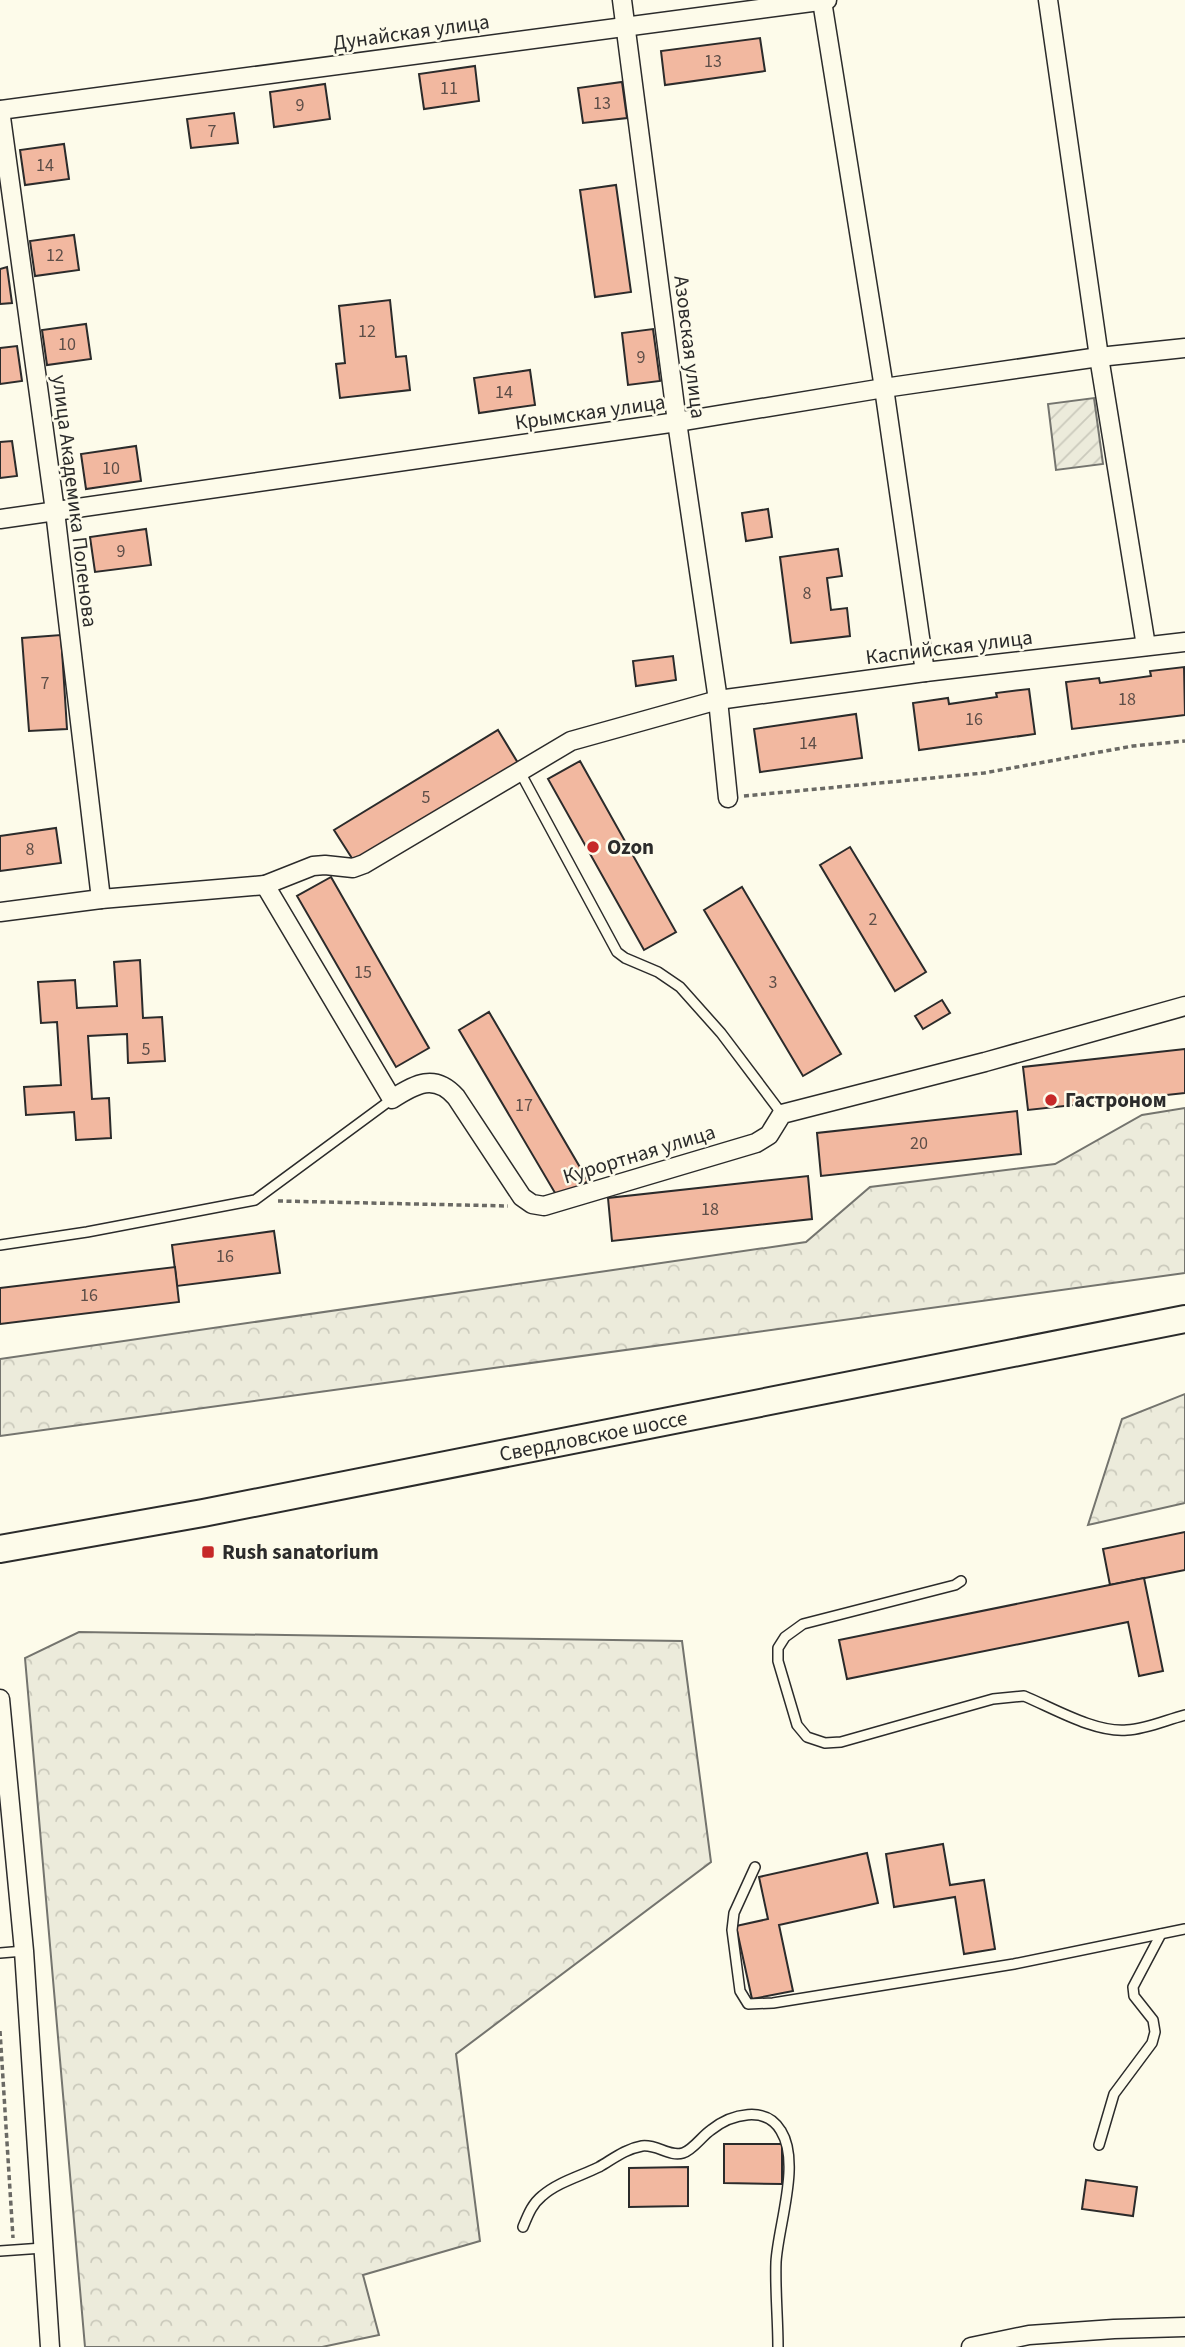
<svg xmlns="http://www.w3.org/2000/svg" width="1185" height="2347" font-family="'Source Sans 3',sans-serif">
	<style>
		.forest { fill: url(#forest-crowns); stroke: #74746e; stroke-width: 2 }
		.garden { fill: url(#garden-furrows); stroke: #74746e; stroke-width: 2 }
		.building { fill: #f2b8a0; stroke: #2b2b2b; stroke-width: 2 }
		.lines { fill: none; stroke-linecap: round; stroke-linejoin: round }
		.service-casing { stroke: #2b2b2b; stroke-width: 12 }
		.minor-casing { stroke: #2b2b2b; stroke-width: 21 }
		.primary-casing { stroke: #2b2b2b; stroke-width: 30 }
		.path { stroke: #6a6964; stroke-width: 3.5; stroke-dasharray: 5 3.5; stroke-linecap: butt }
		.service { stroke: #fdfbea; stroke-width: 9 }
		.minor { stroke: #fdfbea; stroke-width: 18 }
		.primary { stroke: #fdfbea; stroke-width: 26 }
		.poi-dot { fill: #c62828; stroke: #fdfbea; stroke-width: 2.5 }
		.labels { text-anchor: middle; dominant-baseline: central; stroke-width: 5; stroke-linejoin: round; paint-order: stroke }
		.number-label { font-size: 18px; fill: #5d4e48 }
		.street-label { font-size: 21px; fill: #2b2b2b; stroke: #fdfbea }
		.poi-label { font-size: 21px; font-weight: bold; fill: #2b2b2b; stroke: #fdfbea; text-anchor: start }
	</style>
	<defs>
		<pattern id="forest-crowns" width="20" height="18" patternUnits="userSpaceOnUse" patternTransform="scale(1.75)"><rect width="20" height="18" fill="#ecebdb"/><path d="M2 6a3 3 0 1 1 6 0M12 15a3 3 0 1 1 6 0" fill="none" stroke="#cbcabc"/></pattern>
		<pattern id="garden-furrows" width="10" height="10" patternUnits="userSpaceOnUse" patternTransform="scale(1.75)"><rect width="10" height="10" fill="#ecebdb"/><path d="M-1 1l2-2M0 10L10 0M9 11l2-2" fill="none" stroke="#cbcabc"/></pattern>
	</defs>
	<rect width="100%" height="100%" fill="#fdfbea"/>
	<g class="forest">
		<polygon points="1185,1108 1185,1273 0,1436 0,1359 806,1242 870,1187 1055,1164 1142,1115"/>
		<polygon points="1185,1394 1185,1503 1088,1525 1122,1419"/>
		<polygon points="79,1632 682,1641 711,1862 456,2054 480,2241 363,2275 379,2335 322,2347 85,2347 25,1658"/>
	</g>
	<polygon class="garden" points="1094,398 1103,464 1056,470 1048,404"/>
	<g class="building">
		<polygon points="760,38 765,71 665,85 661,51"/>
		<polygon points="475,66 479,101 424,109 419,74"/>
		<polygon points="622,82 627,118 583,123 578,88"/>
		<polygon points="325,84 330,119 274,127 270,92"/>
		<polygon points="234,113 238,143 191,148 187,119"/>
		<polygon points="64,144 69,179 25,185 20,150"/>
		<polygon points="616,185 631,292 595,297 580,190"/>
		<polygon points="74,235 79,270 35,276 30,241"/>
		<polygon points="7,267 12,303 0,304 0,269"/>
		<polygon points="390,300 396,357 406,356 410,390 340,398 336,364 345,363 339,306"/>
		<polygon points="86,324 91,359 47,365 42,330"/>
		<polygon points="653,329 660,381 628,385 622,333"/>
		<polygon points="17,346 22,381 0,384 0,348"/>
		<polygon points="530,370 535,405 479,413 474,378"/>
		<polygon points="12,441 17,476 0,478 0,442"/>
		<polygon points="136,446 141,481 86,489 81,454"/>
		<polygon points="768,509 772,537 746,541 742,513"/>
		<polygon points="146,529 151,565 95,572 90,537"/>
		<polygon points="838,549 842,576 827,578 831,610 847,608 850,636 791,643 780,557"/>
		<polygon points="61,635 67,729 29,731 22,638"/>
		<polygon points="673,656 676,680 636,686 633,661"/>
		<polygon points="1184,667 1185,715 1072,729 1066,682 1099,678 1100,683 1151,676 1150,671"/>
		<polygon points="1029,689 1035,734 919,750 913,703 948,698 949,704 997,697 996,693"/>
		<polygon points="856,714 862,758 760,772 754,729"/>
		<polygon points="498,730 518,763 355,863 334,830"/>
		<polygon points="580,761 676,932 644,950 548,779"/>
		<polygon points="56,828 61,863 0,871 0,836"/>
		<polygon points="850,847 926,972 895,991 820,865"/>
		<polygon points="331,877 429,1048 396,1067 297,896"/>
		<polygon points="742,887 841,1054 803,1076 704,910"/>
		<polygon points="140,960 143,1018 162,1017 165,1061 128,1063 127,1034 88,1036 92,1099 109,1098 111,1138 76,1140 74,1112 26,1115 24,1087 61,1085 57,1022 41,1023 38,982 75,980 77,1008 117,1006 114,962"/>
		<polygon points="942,1000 950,1013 923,1029 915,1016"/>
		<polygon points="489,1012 588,1181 558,1198 459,1030"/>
		<polygon points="1185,1049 1185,1093 1028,1110 1023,1067"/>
		<polygon points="1017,1111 1021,1154 821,1176 817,1133"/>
		<polygon points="808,1176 812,1219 612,1241 608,1198"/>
		<polygon points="274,1231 280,1273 177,1286 172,1245"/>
		<polygon points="175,1267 179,1302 0,1324 0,1288"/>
		<polygon points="1185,1532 1185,1570 1110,1585 1103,1549"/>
		<polygon points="1144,1578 1163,1671 1139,1676 1128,1622 847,1679 839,1640"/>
		<polygon points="943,1844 950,1885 984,1880 995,1949 964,1954 955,1897 894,1907 886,1854"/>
		<polygon points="867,1853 878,1903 779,1925 793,1991 752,1999 736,1926 768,1919 759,1877"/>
		<polygon points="724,2144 782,2144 782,2184 724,2183"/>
		<polygon points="688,2167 688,2206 629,2207 629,2168"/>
		<polygon points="1086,2180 1137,2187 1133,2216 1082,2209"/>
	</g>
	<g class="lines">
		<defs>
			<g id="service">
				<polyline points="520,772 617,952 625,958 658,972 680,987 721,1033 782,1114"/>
				<polyline points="0,1245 87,1232 255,1200 392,1099"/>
				<path d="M961,1581l-6,4 -152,39 -18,13 -7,11v13l19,64 10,12 18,6 16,-1 152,-43 31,-3c29,12 71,37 103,34 19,-1 39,-10 58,-15"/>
				<polyline points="755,1867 734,1913 732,1930 740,1991 748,2004 773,2003 1014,1964 1185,1929"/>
				<polyline points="0,1953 24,1951"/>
				<polyline points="1099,2145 1114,2094 1152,2043 1155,2032 1153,2020 1134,1996 1133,1987 1161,1934"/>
				<path d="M523,2227c5,-12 9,-23 19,-31 16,-14 39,-20 57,-29 14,-8 26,-18 43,-21 15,-2 27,11 41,7 10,-3 19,-17 28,-23 20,-16 55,-25 70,1 20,32 -3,95 -5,131 -1,28 2,57 2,85"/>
				<polyline points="0,2251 43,2248"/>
			</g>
			<g id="minor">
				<polyline points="622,0 677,422 718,700 728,798"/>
				<polyline points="1048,0 1099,357 1146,646"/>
				<polyline points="822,1 884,388 925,672"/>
				<polyline points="0,110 827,0"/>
				<polyline points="0,110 55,511 101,899"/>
				<polyline points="0,519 677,422 884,388 1099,357 1185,348"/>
				<path d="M265,885l127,214c23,-15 43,-26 64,-2l66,100 10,7 12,2 212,-63 13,-8 13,-21 203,-52 200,-56"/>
				<polyline points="0,912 101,899 265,885 313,866 325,865 353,868 364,864 571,741 718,700 925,672 1185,642"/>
				<polyline points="0,1699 24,1951 50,2347"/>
				<polyline points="971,2347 1029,2335 1114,2329 1185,2327"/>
			</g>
			<g id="primary">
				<path id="s1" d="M0,1549l203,-36 982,-194"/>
			</g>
		</defs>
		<use href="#service" class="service-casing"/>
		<use href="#minor" class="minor-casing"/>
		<use href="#primary" class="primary-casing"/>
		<g class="path">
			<polyline points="744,796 984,773 1133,746 1185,741"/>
			<polyline points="278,1201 508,1206"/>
			<polyline points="0,2031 13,2238"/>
		</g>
		<use href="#service" class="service"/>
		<use href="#minor" class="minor"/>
		<use href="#primary" class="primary"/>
	</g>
	<g class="poi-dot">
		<circle cx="593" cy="847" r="7"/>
		<circle cx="1051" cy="1100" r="7"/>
		<rect x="201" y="1545" width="14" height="14" rx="3.5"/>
	</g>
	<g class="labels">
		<g class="number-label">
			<text x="713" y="61">13</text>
			<text x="449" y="88">11</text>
			<text x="602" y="103">13</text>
			<text x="300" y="105">9</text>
			<text x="212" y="131">7</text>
			<text x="45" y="165">14</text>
			<text x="55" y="255">12</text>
			<text x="367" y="331">12</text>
			<text x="67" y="344">10</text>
			<text x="641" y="357">9</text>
			<text x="504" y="392">14</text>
			<text x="111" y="468">10</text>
			<text x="121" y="551">9</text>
			<text x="807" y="593">8</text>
			<text x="45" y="683">7</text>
			<text x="1127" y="699">18</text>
			<text x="974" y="719">16</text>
			<text x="808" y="743">14</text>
			<text x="426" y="797">5</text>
			<text x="30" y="849">8</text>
			<text x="873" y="919">2</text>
			<text x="363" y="972">15</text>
			<text x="773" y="982">3</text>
			<text x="146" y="1049">5</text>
			<text x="524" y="1105">17</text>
			<text x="919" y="1143">20</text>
			<text x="710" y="1209">18</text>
			<text x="225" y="1256">16</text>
			<text x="89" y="1295">16</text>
		</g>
		<g class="street-label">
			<text transform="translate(411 32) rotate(-8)">Дунайская улица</text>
			<text transform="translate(690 347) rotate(83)">Азовская улица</text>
			<text transform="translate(590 412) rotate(-8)">Крымская улица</text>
			<text transform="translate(75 501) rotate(83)">улица Академика Поленова</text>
			<text transform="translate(949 647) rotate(-7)">Каспийская улица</text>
			<text transform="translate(639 1154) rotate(-17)">Курортная улица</text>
			<text stroke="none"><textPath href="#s1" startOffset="604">Свердловское шоссе</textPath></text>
		</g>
		<g class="poi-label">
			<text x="607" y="847">Ozon</text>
			<text x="1065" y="1100">Гастроном</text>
			<text x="222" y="1552">Rush sanatorium</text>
		</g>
	</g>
</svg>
